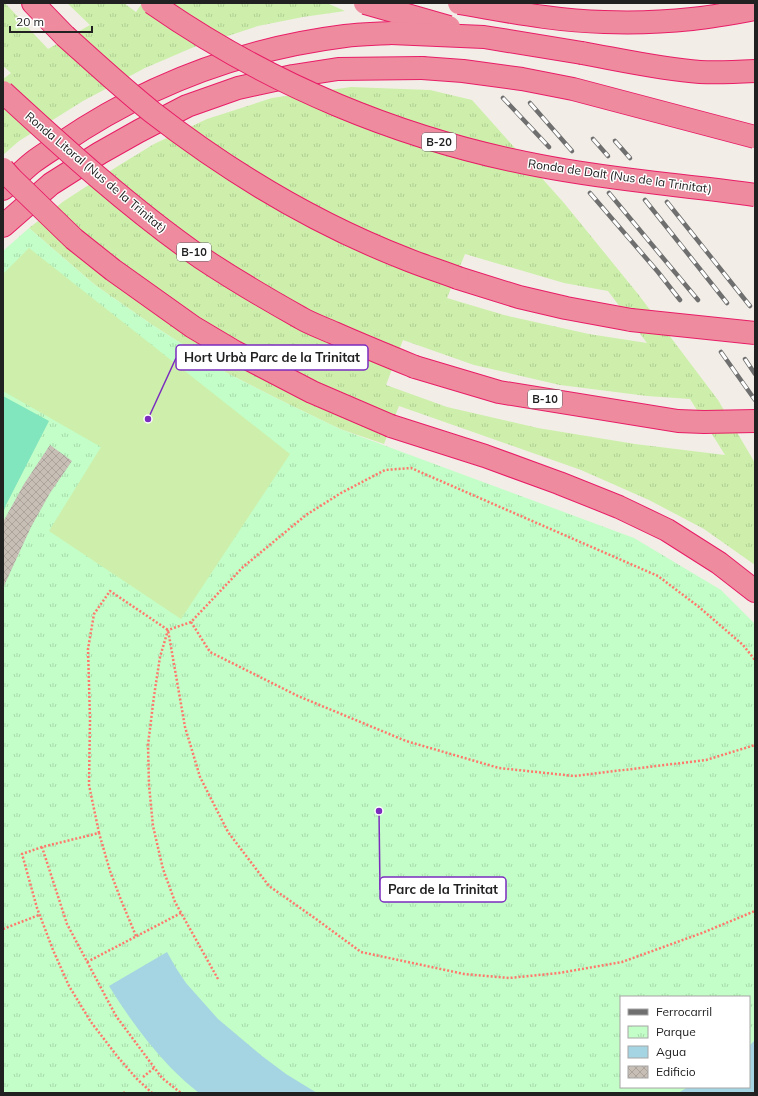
<svg xmlns="http://www.w3.org/2000/svg" width="758" height="1096" font-family="Mulish,sans-serif">
	<style>
		.grass { fill: url(#grass-tufts); fill-rule: evenodd }
		.park { fill: url(#park-tufts); fill-rule: evenodd }
		.garden { fill: #cdefab }
		.pitch { fill: #81e6bd }
		.water { fill: #a5d5e2 }
		.building { fill: url(#building-cross-hatch) }
		.lines { fill: none; stroke-linecap: round; stroke-linejoin: round }
		.highway-casing { stroke: #e81d66; stroke-width: 24 }
		.path { stroke: #ff786c; stroke-width: 2.5; stroke-dasharray: 2 2; stroke-linecap: butt }
		.highway { stroke: #ee8b9f; stroke-width: 22 }
		.rail-casing { stroke: #6f6f6f; stroke-width: 4.5 }
		.rail { stroke: #fff; stroke-width: 3; stroke-dasharray: 9; stroke-linecap: butt }
		.highway-bridge-casing { stroke: #e81d66; stroke-width: 24; stroke-linecap: butt }
		.highway-bridge { stroke: #ee8b9f; stroke-width: 22 }
		.labels { text-anchor: middle; dominant-baseline: central; stroke-width: 3; stroke-linejoin: round; paint-order: stroke }
		.shield { fill: #fff; stroke: #646464; stroke-width: 1 }
		.shield-label { font-size: 11px; font-weight: bold; fill: #212121 }
		.street-label { font-size: 12px; fill: #212121; stroke: #fff }
		.leader { fill: none; stroke: #7b2cbf; stroke-width: 1.5 }
		.callout-dot { fill: #7b2cbf; stroke: #fff; stroke-width: 1.5 }
		.callout { fill: #fff; stroke: #7b2cbf; stroke-width: 1.5 }
		.callout-label { font-size: 13px; text-anchor: middle; font-weight: bold; fill: #212121 }
	</style>
	<defs>
		<pattern id="grass-tufts" width="24" height="20" patternUnits="userSpaceOnUse"><rect width="24" height="20" fill="#cdefab"/><path d="M3 7l-1-3M5 7V3M7 7l1-3M15 17l-1-3M17 17v-4M19 17l1-3" fill="none" stroke="#b0cd93"/></pattern>
		<pattern id="park-tufts" width="24" height="20" patternUnits="userSpaceOnUse"><rect width="24" height="20" fill="#c3fdc7"/><path d="M3 7l-1-3M5 7V3M7 7l1-3M15 17l-1-3M17 17v-4M19 17l1-3" fill="none" stroke="#a7d9ab"/></pattern>
		<pattern id="building-cross-hatch" width="8" height="8" patternUnits="userSpaceOnUse"><rect width="8" height="8" fill="#c7beb6"/><path d="M0 0l8 8M0 8l8-8" fill="none" stroke="#aba39c"/></pattern>
	</defs>
	<rect width="100%" height="100%" fill="#f2eee7"/>
	<g class="grass">
		<polygon points="3,3 5,3 48,49 90,25 67,3 124,3 136,12 142,3 327,3 345,11 303,17 258,26 194,47 145,68 83,101 19,141 3,155 3,79 11,73 3,66"/>
		<path d="M351,87l79,3 42,10 92,103 74,91 80,106 37,63v102l-51,-36 -55,-29 -68,-30 -182,-64 -15,38 -44,-15 -62,-30 -51,-26 -76,-49 -56,-39 -66,-57 35,-27 54,-35 36,-22 53,-25 65,-21zM465,254l99,29 44,8 39,52 -58,-9 -85,-19 -57,-17zM403,340l71,25 86,20 87,11 43,3 35,56 -90,-11 -97,-16 -91,-21 -61,-22z"/>
	</g>
	<path class="park" d="M29,228l66,57 56,39 76,49 51,26 62,30 294,109 87,52 34,34v469h-752v-842zM621,997h128v90h-128z"/>
	<polygon class="garden" points="29,248 290,454 181,619 49,531 101,447 3,391 3,274"/>
	<polygon class="pitch" points="3,396 49,421 6,505 3,513"/>
	<g class="water">
		<path d="M167,952l9,16 10,15 32,36 44,37 24,18 31,19h-118c-10,-8 -19,-16 -28,-25 -24,-25 -44,-53 -62,-82z"/>
		<polygon points="755,1040 755,1093 678,1093 688,1087 749,1087 749,1046"/>
	</g>
	<polygon class="building" points="50,445 72,461 50,493 31,527 3,588 3,522 24,484"/>
	<g class="lines">
		<defs>
			<g id="highway">
				<polyline points="33,3 65,36"/>
				<path d="M582,53c39,7 78,16 118,19 18,1 37,0 55,-1"/>
				<path d="M3,189c10,-8 19,-18 29,-26 9,-7 19,-13 28,-19 86,-59 182,-95 285,-108 15,-2 31,-2 46,-3"/>
				<polyline points="3,226 51,184 100,153 139,131 187,106 238,88 293,76 338,69 422,68"/>
				<polyline points="458,278 519,297 566,308 631,320"/>
				<polyline points="415,367 499,392 678,421 704,422 755,421"/>
				<polyline points="391,426 485,456 559,483 619,507 667,530 719,563 755,591"/>
			</g>
		</defs>
		<use href="#highway" class="highway-casing"/>
		<g class="path">
			<polyline points="191,622 210,652 298,696 406,741 499,768 574,776 706,760 755,745"/>
			<polyline points="99,833 89,785 90,719 88,649 94,614 110,591 168,630 185,727 200,777 228,832 269,886 316,919 361,952 464,974 509,978 559,973 622,962 702,933 755,911"/>
			<polyline points="42,847 22,854 37,908 53,950 69,986 91,1022 117,1056 136,1078 152,1093"/>
			<polyline points="3,929 39,915"/>
			<polyline points="136,936 121,900 110,871 99,833 42,847 67,924 116,1016 162,1078 181,1093"/>
			<polyline points="87,962 181,913"/>
			<polyline points="218,979 175,902 163,869 153,826 149,785 148,745 154,696 160,657 168,630 191,622 243,567 306,515 341,493 385,470 411,468 658,576 699,607 743,645 755,660"/>
			<polyline points="143,1077 154,1068"/>
			<polyline points="124,1093 125,1092"/>
		</g>
		<use href="#highway" class="highway"/>
		<defs>
			<g id="rail">
				<polyline points="503,98 549,147"/>
				<polyline points="530,103 572,151"/>
				<polyline points="593,139 608,156"/>
				<polyline points="615,141 630,158"/>
				<polyline points="590,193 658,272 680,300"/>
				<polyline points="609,193 698,300"/>
				<polyline points="645,200 727,303"/>
				<polyline points="667,202 750,306"/>
				<polyline points="721,352 755,400"/>
				<polyline points="745,359 755,374"/>
			</g>
		</defs>
		<use href="#rail" class="rail-casing"/>
		<use href="#rail" class="rail"/>
		<defs>
			<g id="highway-bridge">
				<path d="M152,3c116,81 249,137 389,163 71,14 143,19 214,29"/>
				<polyline points="365,3 449,27"/>
				<path d="M459,3c48,8 96,18 145,19 28,1 60,0 88,-3 21,-2 42,-6 63,-10"/>
				<polyline points="391,33 484,37 582,53"/>
				<path d="M65,36c29,26 57,52 87,76 76,59 164,112 254,147 17,7 34,12 52,19"/>
				<polyline points="422,68 463,71 522,79 573,89 755,137"/>
				<path d="M3,92c63,58 127,116 197,165 33,22 67,42 101,61 10,6 22,10 33,15 27,12 54,23 81,34"/>
				<polyline points="3,169 11,178 74,239 113,270 193,327 235,352 312,392 391,426"/>
				<polyline points="631,320 755,333"/>
			</g>
		</defs>
		<use href="#highway-bridge" class="highway-bridge-casing"/>
		<use href="#highway-bridge" class="highway-bridge"/>
	</g>
	<g class="labels">
		<g class="shield">
			<rect x="422" y="133" width="34" height="18" rx="3"/>
			<rect x="177" y="243" width="34" height="18" rx="3"/>
			<rect x="528" y="390" width="34" height="18" rx="3"/>
		</g>
		<g class="shield-label">
			<text x="439" y="142">B-20</text>
			<text x="194" y="252">B-10</text>
			<text x="545" y="399">B-10</text>
		</g>
		<g class="street-label">
			<text transform="translate(96 172) rotate(40)">Ronda Litoral (Nus de la Trinitat)</text>
			<text transform="translate(620 176) rotate(8)">Ronda de Dalt (Nus de la Trinitat)</text>
		</g>
	</g>
	<path class="leader" d="M148 419L176 358M379 811L380 890"/>
	<g class="callout-dot">
		<circle cx="148" cy="419" r="4"/>
		<circle cx="379" cy="811" r="4"/>
	</g>
	<g class="callout">
		<rect x="176" y="345" width="192" height="25" rx="4"/>
		<rect x="380" y="877" width="126" height="25" rx="4"/>
	</g>
	<g class="callout-label">
		<text x="272" y="362">Hort Urbà Parc de la Trinitat</text>
		<text x="443" y="894">Parc de la Trinitat</text>
	</g>
	<rect width="758" height="1096" fill="none" stroke="#212121" stroke-width="8"/>
	<rect x="620" y="996" width="130" height="92" fill="#ffffff" stroke="#a6a6a6"/>
	<rect x="628" y="1009" width="20" height="6" fill="#6f6f6f" stroke="#a6a6a6"/>
	<text x="656" y="1016" font-size="12" fill="#212121">Ferrocarril</text>
	<rect x="628" y="1026" width="20" height="12" fill="url(#park-tufts)" stroke="#a6a6a6"/>
	<text x="656" y="1036" font-size="12" fill="#212121">Parque</text>
	<rect x="628" y="1046" width="20" height="12" fill="#a5d5e2" stroke="#a6a6a6"/>
	<text x="656" y="1056" font-size="12" fill="#212121">Agua</text>
	<rect x="628" y="1066" width="20" height="12" fill="url(#building-cross-hatch)" stroke="#a6a6a6"/>
	<text x="656" y="1076" font-size="12" fill="#212121">Edificio</text>
	<path d="M10 26v6h82v-6" fill="none" stroke="#212121" stroke-width="2"/>
	<text x="16" y="26" font-size="12" fill="#212121" stroke="#ffffff" stroke-width="3" paint-order="stroke">20 m</text>
</svg>
